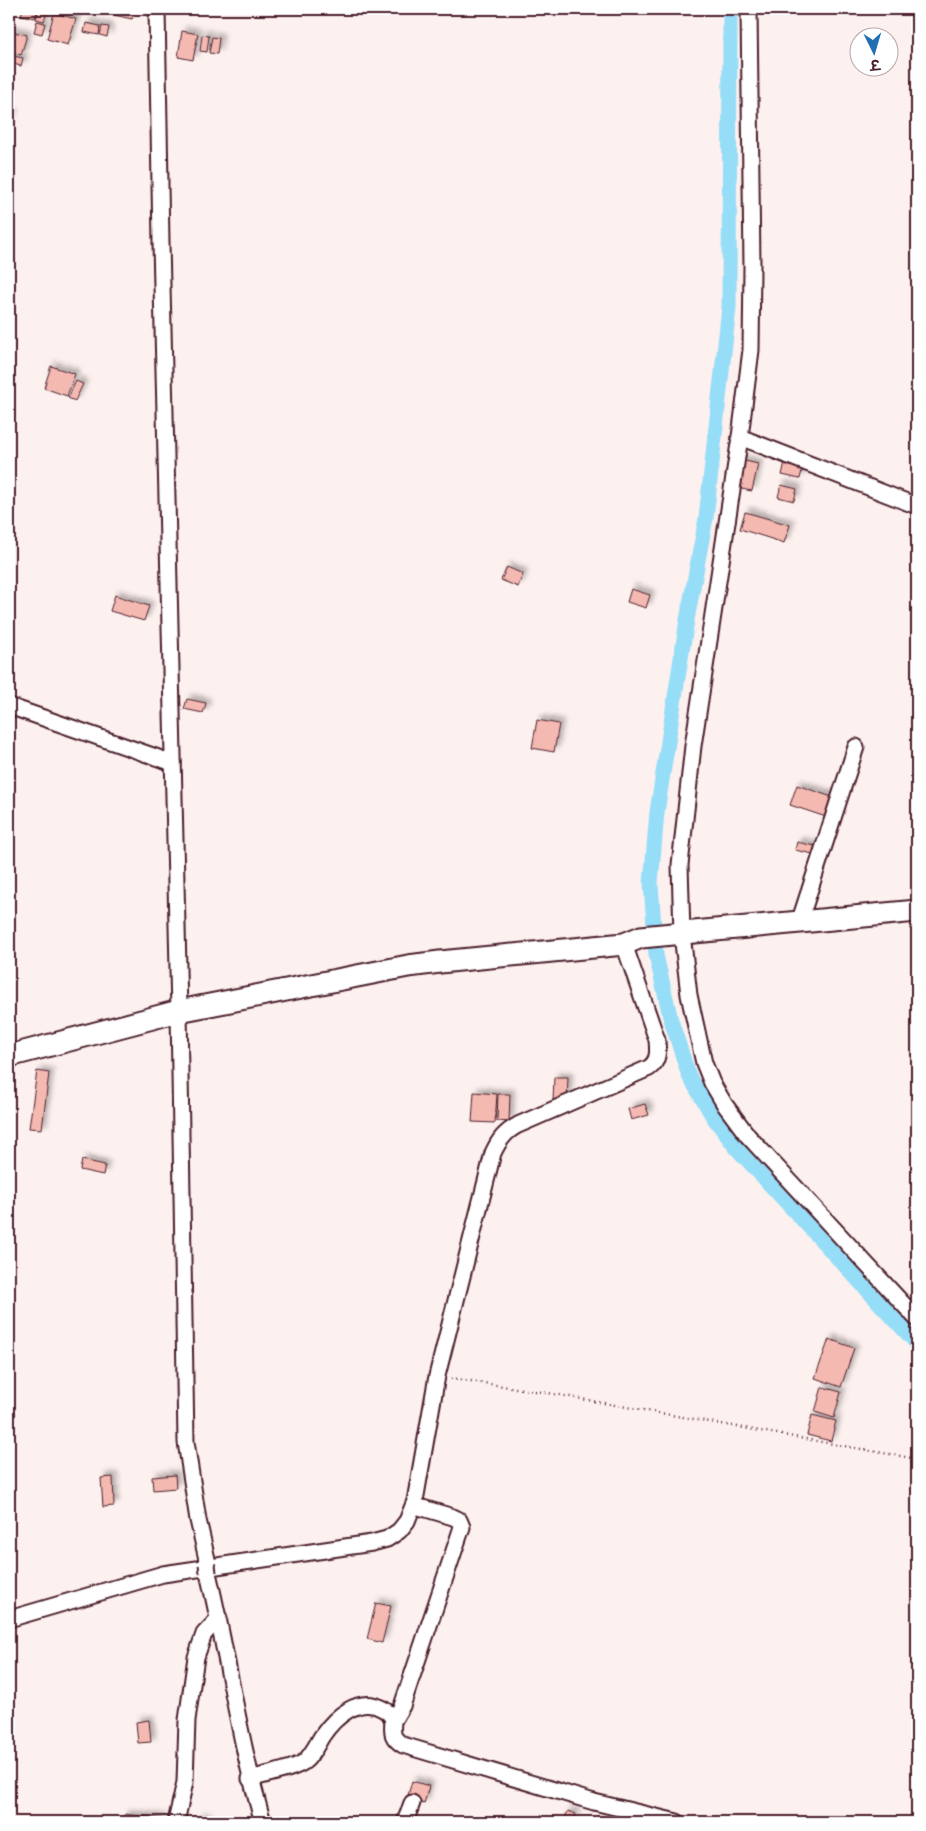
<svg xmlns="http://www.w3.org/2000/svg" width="926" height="1831" font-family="Delius,'Playpen Sans Deva',sans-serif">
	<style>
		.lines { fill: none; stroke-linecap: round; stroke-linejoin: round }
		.canal { stroke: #96ddf8; stroke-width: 15 }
		.building { fill: #f4b9b1; stroke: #4a1f2b; filter: url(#shadow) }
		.street-casing { stroke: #4a1f2b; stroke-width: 19 }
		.secondary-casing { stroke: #4a1f2b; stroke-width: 25 }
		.path { stroke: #4a1f2b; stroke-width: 2.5; stroke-dasharray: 1 4; stroke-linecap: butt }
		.street { stroke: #fff; stroke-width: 15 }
		.secondary { stroke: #fff; stroke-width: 21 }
		.street-bridge-casing { stroke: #4a1f2b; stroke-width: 19; stroke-linecap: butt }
		.street-bridge { stroke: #fff; stroke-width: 15 }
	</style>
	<defs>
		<filter id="shadow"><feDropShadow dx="4.5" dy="-4.5" stdDeviation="2.5" flood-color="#0004"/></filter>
	</defs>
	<rect width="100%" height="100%" fill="#fdf1ef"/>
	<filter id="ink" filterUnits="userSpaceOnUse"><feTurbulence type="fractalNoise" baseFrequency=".02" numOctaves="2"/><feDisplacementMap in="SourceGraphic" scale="10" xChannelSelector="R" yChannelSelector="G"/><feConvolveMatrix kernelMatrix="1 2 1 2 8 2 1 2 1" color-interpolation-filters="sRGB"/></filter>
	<g filter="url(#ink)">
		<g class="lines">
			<polyline class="canal" points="730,9 729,307 706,518 687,620 657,812 651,883 656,955 671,1020 689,1076 713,1117 737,1149 917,1344"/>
		</g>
		<g class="building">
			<polygon points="23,9 38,9 35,18 21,15"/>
			<polygon points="39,9 48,9 44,21 36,19"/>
			<polygon points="116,9 135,9 132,19 114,15"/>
			<polygon points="54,13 76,19 68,45 47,39"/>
			<polygon points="37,21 45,23 42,34 34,32"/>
			<polygon points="86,23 100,26 99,35 84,32"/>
			<polygon points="102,26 109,27 107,37 100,35"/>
			<polygon points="9,30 13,31 10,42 9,41"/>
			<polygon points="182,31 198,34 193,60 178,57"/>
			<polygon points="14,32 27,35 21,55 9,51"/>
			<polygon points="202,35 209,36 207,52 200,51"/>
			<polygon points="212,37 219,38 217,54 209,53"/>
			<polygon points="9,55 23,58 21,66 9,63"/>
			<polygon points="9,112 13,113 9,123"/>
			<polygon points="51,366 75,374 67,396 44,388"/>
			<polygon points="76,381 83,384 75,401 68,398"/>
			<polygon points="741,460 758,464 752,491 736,488"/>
			<polygon points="785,462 803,466 800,479 782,475"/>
			<polygon points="781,485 797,489 794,501 778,497"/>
			<polygon points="745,512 790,525 784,543 740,529"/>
			<polygon points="507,567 523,574 518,587 501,580"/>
			<polygon points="631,589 650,595 646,608 627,602"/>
			<polygon points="115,595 149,606 144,621 110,611"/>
			<polygon points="187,699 206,703 203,713 184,709"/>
			<polygon points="537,720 559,724 554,752 532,748"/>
			<polygon points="797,785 832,797 826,817 790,805"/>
			<polygon points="797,842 815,846 813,854 795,850"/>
			<polygon points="37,1071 49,1073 42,1129 29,1128"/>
			<polygon points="554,1077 568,1077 567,1101 553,1101"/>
			<polygon points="474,1092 497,1094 495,1123 472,1122"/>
			<polygon points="498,1094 510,1094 509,1122 497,1121"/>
			<polygon points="645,1104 649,1115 631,1120 628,1109"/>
			<polygon points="82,1160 105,1165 103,1175 80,1170"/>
			<polygon points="829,1339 854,1348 841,1387 815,1378"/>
			<polygon points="822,1387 841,1392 834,1418 815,1412"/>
			<polygon points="812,1415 836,1421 831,1441 807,1435"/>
			<polygon points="175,1475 176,1488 153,1490 152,1477"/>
			<polygon points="113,1477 114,1506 103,1507 101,1478"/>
			<polygon points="376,1603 391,1606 382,1643 367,1639"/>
			<polygon points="149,1720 151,1742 138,1743 136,1722"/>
			<polygon points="412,1781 429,1786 424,1804 407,1799"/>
			<polygon points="568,1811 576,1814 572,1822 563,1822"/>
			<polygon points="125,1814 162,1819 162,1822 124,1822"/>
			<rect x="198" y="1818" width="9" height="4"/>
		</g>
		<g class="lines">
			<defs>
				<g id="street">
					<polyline points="157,9 161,243 179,1011 186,1442 198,1520 209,1568 207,1564"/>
					<polyline points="749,9 752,267 751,350 740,437 693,746 680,865 682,934 689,995 704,1063 712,1083 725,1105 748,1136 917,1319"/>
					<polyline points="740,437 917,506"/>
					<polyline points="9,706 173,763"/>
					<polyline points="799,923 856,747"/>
					<path d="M208,1573c20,83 31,168 55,249"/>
					<path d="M9,1619l154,-45 209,-31 15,-4 12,-8 8,-10 8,-20 22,-125 56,-223c6,-13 12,-21 25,-28l131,-57c10,-7 9,-17 8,-28l-33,-96"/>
					<polyline points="393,1721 402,1706 462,1527 459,1520 453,1517 416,1506 412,1509"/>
					<path d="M250,1779c13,-4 46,-10 55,-18 7,-6 12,-17 17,-25 13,-19 37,-41 61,-27 21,12 -2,23 20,36l191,57 83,20"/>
					<polyline points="176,1822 185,1782 187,1720 196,1657 204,1634 219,1618"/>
					<polyline points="405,1822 412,1803"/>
				</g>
				<polyline id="secondary" points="9,1056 179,1011 408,966 440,962 624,944 641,937 917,911"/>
			</defs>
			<use href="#street" class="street-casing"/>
			<use href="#secondary" class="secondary-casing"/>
			<polyline class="path" points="451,1378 548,1393 917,1459"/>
			<use href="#street" class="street"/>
			<use href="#secondary" class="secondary"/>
			<defs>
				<polyline id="street-bridge" points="207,1564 208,1573"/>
			</defs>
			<use href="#street-bridge" class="street-bridge-casing"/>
			<use href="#street-bridge" class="street-bridge"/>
		</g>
	</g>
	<rect width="926" height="1831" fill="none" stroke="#fff" stroke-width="30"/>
	<rect x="15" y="15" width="896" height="1801" fill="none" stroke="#4a1f2b" stroke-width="2" filter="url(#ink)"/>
	<g transform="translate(874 52) rotate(175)"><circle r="24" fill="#ffffff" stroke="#b7a5aa"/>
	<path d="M0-4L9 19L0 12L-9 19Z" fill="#1f6fb2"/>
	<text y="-8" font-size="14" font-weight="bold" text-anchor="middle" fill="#4a1f2b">उ</text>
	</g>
</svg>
